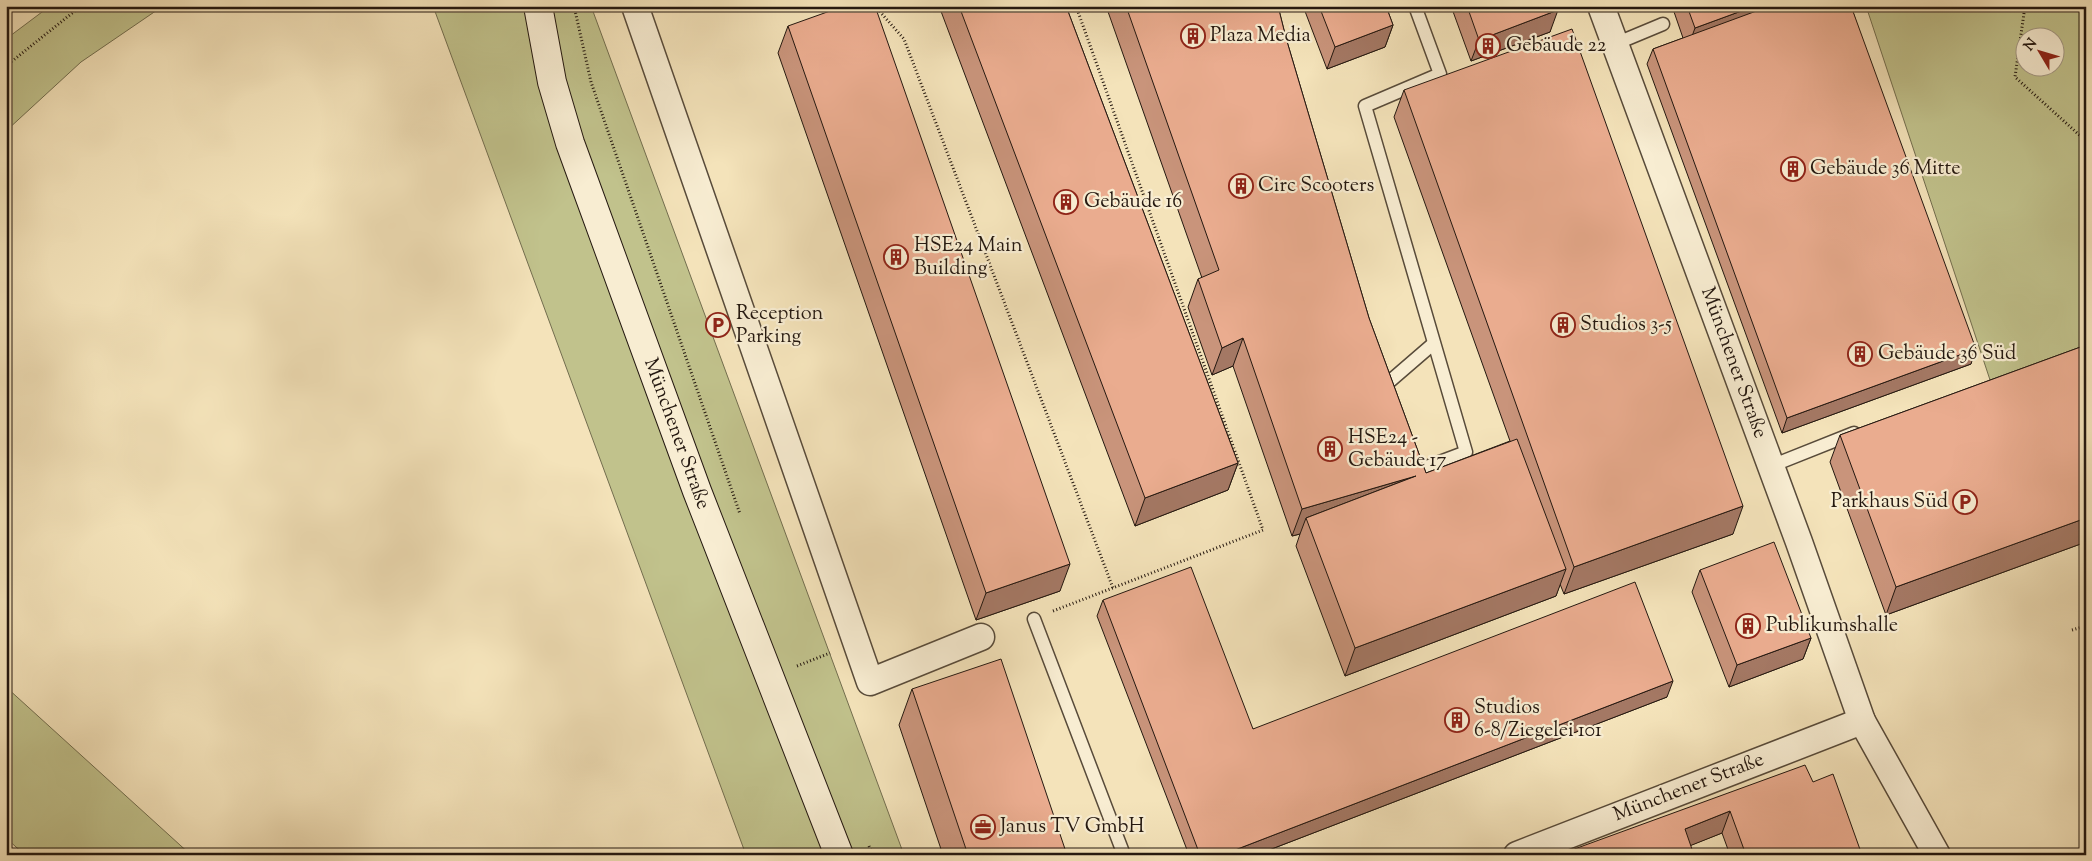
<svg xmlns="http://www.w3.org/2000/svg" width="2092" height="861" font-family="'Sorts Mill Goudy',serif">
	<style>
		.green { fill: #c1c28c; stroke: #726d4e; fill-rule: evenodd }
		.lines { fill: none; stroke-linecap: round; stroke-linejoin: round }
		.service-casing { stroke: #584b3a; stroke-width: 15 }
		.minor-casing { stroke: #584b3a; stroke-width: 29 }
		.secondary-casing { stroke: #241810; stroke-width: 30 }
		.path { stroke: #241810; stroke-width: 3; stroke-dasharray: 1 2.5; stroke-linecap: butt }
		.service { stroke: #f8edd2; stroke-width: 12 }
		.minor { stroke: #f8edd2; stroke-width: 26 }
		.secondary { stroke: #f8edd2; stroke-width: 28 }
		.wall { fill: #c9947b; stroke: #241810 }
		.shaded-wall { fill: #a47864; stroke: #241810 }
		.building { fill: #eaac8f; stroke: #241810 }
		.labels { text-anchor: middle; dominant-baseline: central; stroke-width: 4.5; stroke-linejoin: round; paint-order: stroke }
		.poi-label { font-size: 20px; fill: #241810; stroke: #f8edd2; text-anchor: start }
		.street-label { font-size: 20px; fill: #241810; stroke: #f8edd2 }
	</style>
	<rect width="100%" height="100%" fill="#f4e3ba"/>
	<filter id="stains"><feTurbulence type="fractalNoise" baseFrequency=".004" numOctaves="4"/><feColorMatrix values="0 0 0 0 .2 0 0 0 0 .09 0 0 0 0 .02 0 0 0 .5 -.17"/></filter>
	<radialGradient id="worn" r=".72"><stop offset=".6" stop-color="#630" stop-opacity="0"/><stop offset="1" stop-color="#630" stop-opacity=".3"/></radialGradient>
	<g class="green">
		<polygon points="50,6 163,6 81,62 6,131 6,39"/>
		<polygon points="433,6 591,6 904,855 746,855"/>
		<path d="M1866,6h220v363l-89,32zM2024,38h30v30h-30z"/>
		<polygon points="6,687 191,855 25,855 6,838"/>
	</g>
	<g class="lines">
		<defs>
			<g id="service">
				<polyline points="1615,44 1663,24"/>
				<polyline points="1383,391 1382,388 1433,344"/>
				<polyline points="1771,466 1854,433"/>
				<polyline points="1412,468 1413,472 1466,452 1365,106 1440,74 1415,6"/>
				<polyline points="1034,619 1124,855"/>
			</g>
			<g id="minor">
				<polyline points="635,6 870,682 981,637"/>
				<polyline points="1601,6 1799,542 1862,721 1937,855"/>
				<polyline points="1517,855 1862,721"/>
			</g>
			<polyline id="secondary" points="538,6 552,82 570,143 697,491 839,855"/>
		</defs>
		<use href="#service" class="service-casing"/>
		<use href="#minor" class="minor-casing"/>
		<use href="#secondary" class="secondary-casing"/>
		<g class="path">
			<polyline points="574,6 591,82 740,514"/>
			<polyline points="875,6 904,39 1113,588"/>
			<polyline points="2025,6 2015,77 2086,141"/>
			<polyline points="6,66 81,6"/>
			<polyline points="1053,611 1263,530 1076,6"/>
			<polyline points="2072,630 2086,626"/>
			<polyline points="797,666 830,653"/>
			<polyline points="869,846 873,855"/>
		</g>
		<use href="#service" class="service"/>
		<use href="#minor" class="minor"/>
		<use href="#secondary" class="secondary"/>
	</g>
	<g class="wall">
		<polygon points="939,6 1066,6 1238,463 1228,490 1135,526"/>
		<polygon points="1106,6 1278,6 1286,38 1369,318 1426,473 1510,441 1394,117 1404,90 1733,534 1564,594 1560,584 1556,596 1345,676 1296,546 1300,534 1292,536 1233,366 1212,375 1188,307 1198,279 1202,278"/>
		<polygon points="1303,6 1386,6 1393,25 1385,47 1327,69"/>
		<polygon points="1451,6 1556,6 1550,32 1471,61"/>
		<polygon points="1672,6 1851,6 1971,364 1782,433 1647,64 1653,49 1683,38"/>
		<polygon points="788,26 1060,591 976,620 778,53"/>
		<polygon points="2086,345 2086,542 1886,615 1830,462 1840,435"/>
		<polygon points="1700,570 1811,638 1803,659 1729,687 1692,592"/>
		<polygon points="1103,600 1253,729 1667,697 1256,855 1189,855 1097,616"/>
		<polygon points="912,689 1067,855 943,855 899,725"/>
		<polygon points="1813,782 1862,855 1730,855 1722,833 1691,845 1558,855"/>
	</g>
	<g class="shaded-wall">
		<polygon points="1755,6 1806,6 1687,50 1695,28"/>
		<polygon points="1558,10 1550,32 1471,61 1479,40"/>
		<polygon points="1393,25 1385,47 1327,69 1335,47"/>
		<polygon points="1243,338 1233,366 1212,375 1222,348"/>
		<polygon points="1976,349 1971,364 1782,433 1787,418"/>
		<polygon points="1238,463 1228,490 1135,526 1145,498"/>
		<polygon points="1416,476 1306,518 1300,534 1292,536 1302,509"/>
		<polygon points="1743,506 1733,534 1564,594 1574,567"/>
		<polygon points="2086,518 2086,542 1886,615 1896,587"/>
		<polygon points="1070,564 1060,591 976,620 986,593"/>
		<polygon points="1566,569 1556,596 1345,676 1355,648"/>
		<polygon points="1811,638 1803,659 1729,687 1737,665"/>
		<polygon points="1673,681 1667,697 1256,855 1222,855"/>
		<polygon points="1730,811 1722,833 1677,851 1685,829"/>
	</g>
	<g class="building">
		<polygon points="844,6 875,6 1070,564 986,593 788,26"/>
		<polygon points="959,6 1066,6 1238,463 1145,498"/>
		<polygon points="1126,6 1278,6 1286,38 1369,318 1426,473 1517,439 1566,569 1355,648 1306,518 1416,476 1302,509 1243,338 1222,348 1198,279 1219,270"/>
		<polygon points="1319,6 1386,6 1393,25 1335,47"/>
		<polygon points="1467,6 1556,6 1558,10 1479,40"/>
		<polygon points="1687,6 1755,6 1695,28"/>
		<polygon points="1770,6 1851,6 1976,349 1787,418 1653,49"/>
		<polygon points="1572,29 1743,506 1574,567 1404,90"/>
		<polygon points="2086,345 2086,518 1896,587 1840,435"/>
		<polygon points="1774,542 1811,638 1737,665 1700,570"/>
		<polygon points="1191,567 1253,729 1635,582 1673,681 1222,855 1200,855 1103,600"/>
		<polygon points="1001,659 1067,855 968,855 912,689"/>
		<polygon points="1805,765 1813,782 1833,774 1862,855 1746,855 1730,811 1685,829 1694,855 1558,855"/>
	</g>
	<defs>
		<symbol id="building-ring" viewBox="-11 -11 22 22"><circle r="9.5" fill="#f8edd2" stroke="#8f2418" stroke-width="1.5"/><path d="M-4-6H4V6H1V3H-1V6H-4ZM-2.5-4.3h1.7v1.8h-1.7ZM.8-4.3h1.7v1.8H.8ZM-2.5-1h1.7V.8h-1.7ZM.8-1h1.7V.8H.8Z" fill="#8f2418"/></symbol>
		<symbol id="parking-ring" viewBox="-11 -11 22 22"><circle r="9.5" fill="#f8edd2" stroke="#8f2418" stroke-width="1.5"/><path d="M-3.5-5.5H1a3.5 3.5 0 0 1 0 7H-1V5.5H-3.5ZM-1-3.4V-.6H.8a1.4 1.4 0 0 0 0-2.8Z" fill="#8f2418"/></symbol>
		<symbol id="office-ring" viewBox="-11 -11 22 22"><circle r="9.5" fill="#f8edd2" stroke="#8f2418" stroke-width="1.5"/><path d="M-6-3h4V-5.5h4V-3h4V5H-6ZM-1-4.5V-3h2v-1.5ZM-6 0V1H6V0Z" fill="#8f2418"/></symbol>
	</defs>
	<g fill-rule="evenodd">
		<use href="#building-ring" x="1179" y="22" width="28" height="28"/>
		<use href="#building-ring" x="1474" y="32" width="28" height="28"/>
		<use href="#building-ring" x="1779" y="155" width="28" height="28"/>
		<use href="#building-ring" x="1227" y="172" width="28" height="28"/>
		<use href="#building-ring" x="1052" y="188" width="28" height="28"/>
		<use href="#building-ring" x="882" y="243" width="28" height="28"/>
		<use href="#parking-ring" x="704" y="311" width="28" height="28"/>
		<use href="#building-ring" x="1549" y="311" width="28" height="28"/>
		<use href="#building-ring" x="1846" y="340" width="28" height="28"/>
		<use href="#building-ring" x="1316" y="435" width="28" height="28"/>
		<use href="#parking-ring" x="1951" y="488" width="28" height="28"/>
		<use href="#building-ring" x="1734" y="612" width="28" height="28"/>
		<use href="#building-ring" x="1443" y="706" width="28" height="28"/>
		<use href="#office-ring" x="969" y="813" width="28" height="28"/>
	</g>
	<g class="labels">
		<g class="poi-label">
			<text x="1210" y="36">Plaza Media</text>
			<text x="1506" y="46">Gebäude 22</text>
			<text x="1810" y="169">Gebäude 36 Mitte</text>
			<text x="1258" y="186">Circ Scooters</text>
			<text x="1084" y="202">Gebäude 16</text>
			<text x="914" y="246">HSE24 Main<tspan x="914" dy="23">Building</tspan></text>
			<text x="736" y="314">Reception<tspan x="736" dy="23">Parking</tspan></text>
			<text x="1580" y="325">Studios 3-5</text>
			<text x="1878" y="354">Gebäude 36 Süd</text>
			<text x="1348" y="438">HSE24 -<tspan x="1348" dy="23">Gebäude 17</tspan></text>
			<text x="1948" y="502" text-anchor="end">Parkhaus Süd</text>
			<text x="1766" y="626">Publikumshalle</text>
			<text x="1474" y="708">Studios<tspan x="1474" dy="23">6-8/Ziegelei 101</tspan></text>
			<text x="1000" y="827">Janus TV GmbH</text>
		</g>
		<g class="street-label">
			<text transform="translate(1733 363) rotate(70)">Münchener Straße</text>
			<text transform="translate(676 434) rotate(70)">Münchener Straße</text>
			<text transform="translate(1689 788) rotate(-21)">Münchener Straße</text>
		</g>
	</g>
	<rect width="2092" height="861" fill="none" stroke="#f4e3ba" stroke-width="25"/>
	<rect x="8" y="8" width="2077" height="846" fill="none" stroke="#241810" stroke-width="2.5"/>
	<rect x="12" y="12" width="2067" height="836" fill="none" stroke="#241810"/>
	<g transform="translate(2040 52) rotate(308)"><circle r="24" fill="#f8edd2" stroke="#a39884"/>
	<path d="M0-4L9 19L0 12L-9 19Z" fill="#8f2418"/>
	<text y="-8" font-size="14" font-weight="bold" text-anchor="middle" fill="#241810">N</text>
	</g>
	<rect width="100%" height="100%" filter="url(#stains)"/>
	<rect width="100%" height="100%" fill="url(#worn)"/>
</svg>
